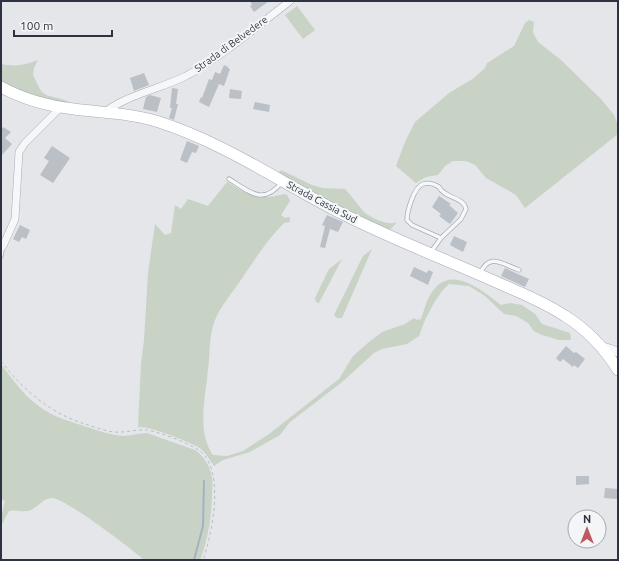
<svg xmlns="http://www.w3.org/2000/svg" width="619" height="561" font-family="Ubuntu,sans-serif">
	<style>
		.green { fill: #c8d3c6 }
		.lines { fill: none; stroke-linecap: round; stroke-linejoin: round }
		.stream { stroke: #a3b2c5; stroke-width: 2 }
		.building { fill: #bbbfc6 }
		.service-casing { stroke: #a9adb4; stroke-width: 5 }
		.minor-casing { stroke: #a9adb4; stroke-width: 8 }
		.tertiary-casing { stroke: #a9adb4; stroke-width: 10 }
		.primary-casing { stroke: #a4aab4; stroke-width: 12 }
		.path { stroke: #babcc2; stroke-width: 1; stroke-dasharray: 3 3; stroke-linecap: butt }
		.service { stroke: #f6f7f9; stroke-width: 3.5 }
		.minor { stroke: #f6f7f9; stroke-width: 7 }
		.tertiary { stroke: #f6f7f9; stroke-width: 9 }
		.primary { stroke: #fff; stroke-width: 11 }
		.labels { text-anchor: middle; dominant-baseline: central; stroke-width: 4; stroke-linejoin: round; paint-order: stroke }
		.street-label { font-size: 10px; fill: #2d3340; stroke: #f3f5f7 }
	</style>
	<rect width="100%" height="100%" fill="#e4e6ea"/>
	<g class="green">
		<polygon points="297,6 315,30 303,39 285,15"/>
		<polygon points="529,20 534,22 533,32 538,42 561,60 601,99 614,115 618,125 618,134 525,208 516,195 486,178 475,165 466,161 453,161 445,166 438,175 426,177 416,183 396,166 405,142 415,122 449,93 474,78 485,68 487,63 514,46 525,23"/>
		<path d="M38,60l-4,8 -1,7 8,16 5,4 22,6 -1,3c-23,-5 -44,-11 -66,-22v-18c15,3 23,1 37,-4z"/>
		<path d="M281,170l31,15 11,3 22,1c7,7 12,15 18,22 6,6 26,16 34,11l-8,9 -14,-6 -97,-51z"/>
		<path d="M227,182c23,13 31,19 58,12l3,2 2,5 -9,14 4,3 5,-1v5l-6,1c-18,18 -32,41 -46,61 -9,13 -21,27 -25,42 -4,13 -3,29 -5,43 -2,27 -12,62 5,86l14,1 16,-5 26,-17 70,-55 14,-23 16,-14 13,-10 23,-8 9,-6 3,2 4,-1c2,-6 4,-12 6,-18 18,-41 51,-14 74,4l9,-2 12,2 13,9 7,10 28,9 1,7h-12l-17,-5 -8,-4 -6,-8 -12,-7 -12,-2 -19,-18 -16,-10 -20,-2 -6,6 -8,11 -10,19 -6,16 -12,8 -25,5 -8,4 -33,30 -51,39 -10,13 -30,17 -27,8 -9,6c-5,-7 -9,-15 -16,-19 -11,-6 -49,-21 -60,-20l3,-64 3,-23 4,-67 7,-49 10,11 6,-2 4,-28 6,4 7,-10 20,7z"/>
		<polygon points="372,249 342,318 337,318 334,315 363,256"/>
		<polygon points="342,259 319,303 316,302 315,298 329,269"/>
		<path d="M1,364c11,15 23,32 39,43 13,10 32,15 47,20 12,4 24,8 36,9 8,0 16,-3 24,-3l48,17c9,6 16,18 17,28 1,6 0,13 0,19 -1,22 -4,43 -12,63h-56c-12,-11 -79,-62 -92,-62 -9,0 -14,9 -21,12 -7,3 -15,-1 -22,1l-8,15v-9l4,-16 -4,-2z"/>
	</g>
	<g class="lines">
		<polyline class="stream" points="194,560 203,526 204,481"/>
	</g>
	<g class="building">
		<polygon points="250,1 269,1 254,12 250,6 252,5"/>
		<polygon points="224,65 228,67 228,68 230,69 224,86 219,84 209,107 199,102 201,97 202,98 209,79 212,80 215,72 220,74"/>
		<polygon points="144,73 149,85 134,91 130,78"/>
		<polygon points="172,88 178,89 176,104 178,104 174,120 169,118 172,108 170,108"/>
		<polygon points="230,89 242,91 241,99 229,98"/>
		<polygon points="150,95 161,98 157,112 143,109 146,97"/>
		<polygon points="255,102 270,105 269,112 253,109"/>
		<polygon points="3,127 11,132 5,138 12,144 1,156 1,130"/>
		<polygon points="187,141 199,146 196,153 192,152 187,163 180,160"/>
		<polygon points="52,146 70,158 53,183 40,175 49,161 44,158"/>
		<polygon points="439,196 451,204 449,205 458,213 450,224 439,216 441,214 432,207"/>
		<polygon points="327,215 343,222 338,232 330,229 325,248 320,247 325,226 322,225"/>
		<polygon points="20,225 30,230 26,239 22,237 19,242 13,239"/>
		<polygon points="454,236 467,242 463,252 450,245"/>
		<polygon points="414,267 427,273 428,270 433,272 428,285 410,276"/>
		<polygon points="505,268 529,279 525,287 501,276"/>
		<polygon points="566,346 574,353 576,352 585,359 578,368 574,365 573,367 563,359 560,362 556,358"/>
		<polygon points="576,476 589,476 589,484 576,485"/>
		<polygon points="605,488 618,489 618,499 604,498"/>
	</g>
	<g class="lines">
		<defs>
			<g id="service">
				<path d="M229,179c21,13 34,27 53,3"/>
				<path d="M431,252l10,-14 20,-19 5,-10c-2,-12 -22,-11 -27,-22 -5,-3 -10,-5 -16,-3 -9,3 -16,27 -16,36l5,5 29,13"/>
				<polyline points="1,256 3,246"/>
				<path d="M480,274c9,-22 22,-10 39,-4"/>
			</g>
			<g id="minor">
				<path d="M105,112c24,-18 55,-23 81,-36 37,-20 70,-49 104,-75"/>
				<polyline points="3,246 15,219 19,152 25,143 61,107"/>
			</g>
			<polyline id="tertiary" points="600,346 618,352"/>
			<path id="primary" d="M1,87c22,12 47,19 73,22 29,4 57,4 85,13 69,22 128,65 192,96 47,23 95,42 143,63 24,11 49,20 71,35 21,13 40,33 53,54"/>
		</defs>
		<use href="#service" class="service-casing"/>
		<use href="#minor" class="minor-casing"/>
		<use href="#tertiary" class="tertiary-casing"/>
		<use href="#primary" class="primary-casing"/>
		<path class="path" d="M1,361c22,29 49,52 84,63 9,3 20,7 29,8 11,1 23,-3 33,-2 12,2 45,14 54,22 24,21 11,82 2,108"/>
		<use href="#service" class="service"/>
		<use href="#minor" class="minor"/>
		<use href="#tertiary" class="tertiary"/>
		<use href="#primary" class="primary"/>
	</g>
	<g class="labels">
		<g class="street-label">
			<text transform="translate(231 44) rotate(-36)">Strada di Belvedere</text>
			<text transform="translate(322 202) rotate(28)">Strada Cassia Sud</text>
		</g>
	</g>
	<rect width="619" height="561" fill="none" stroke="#2d3340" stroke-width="4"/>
	<g transform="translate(587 529)"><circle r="19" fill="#f3f5f7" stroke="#a4a7ae"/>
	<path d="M0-3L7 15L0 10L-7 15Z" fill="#bf5861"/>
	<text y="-6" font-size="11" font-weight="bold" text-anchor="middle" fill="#2d3340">N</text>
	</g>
	<path d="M14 30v6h98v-6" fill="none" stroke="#2d3340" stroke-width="2"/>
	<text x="20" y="30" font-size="12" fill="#2d3340" stroke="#f3f5f7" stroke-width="3" paint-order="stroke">100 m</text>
</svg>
